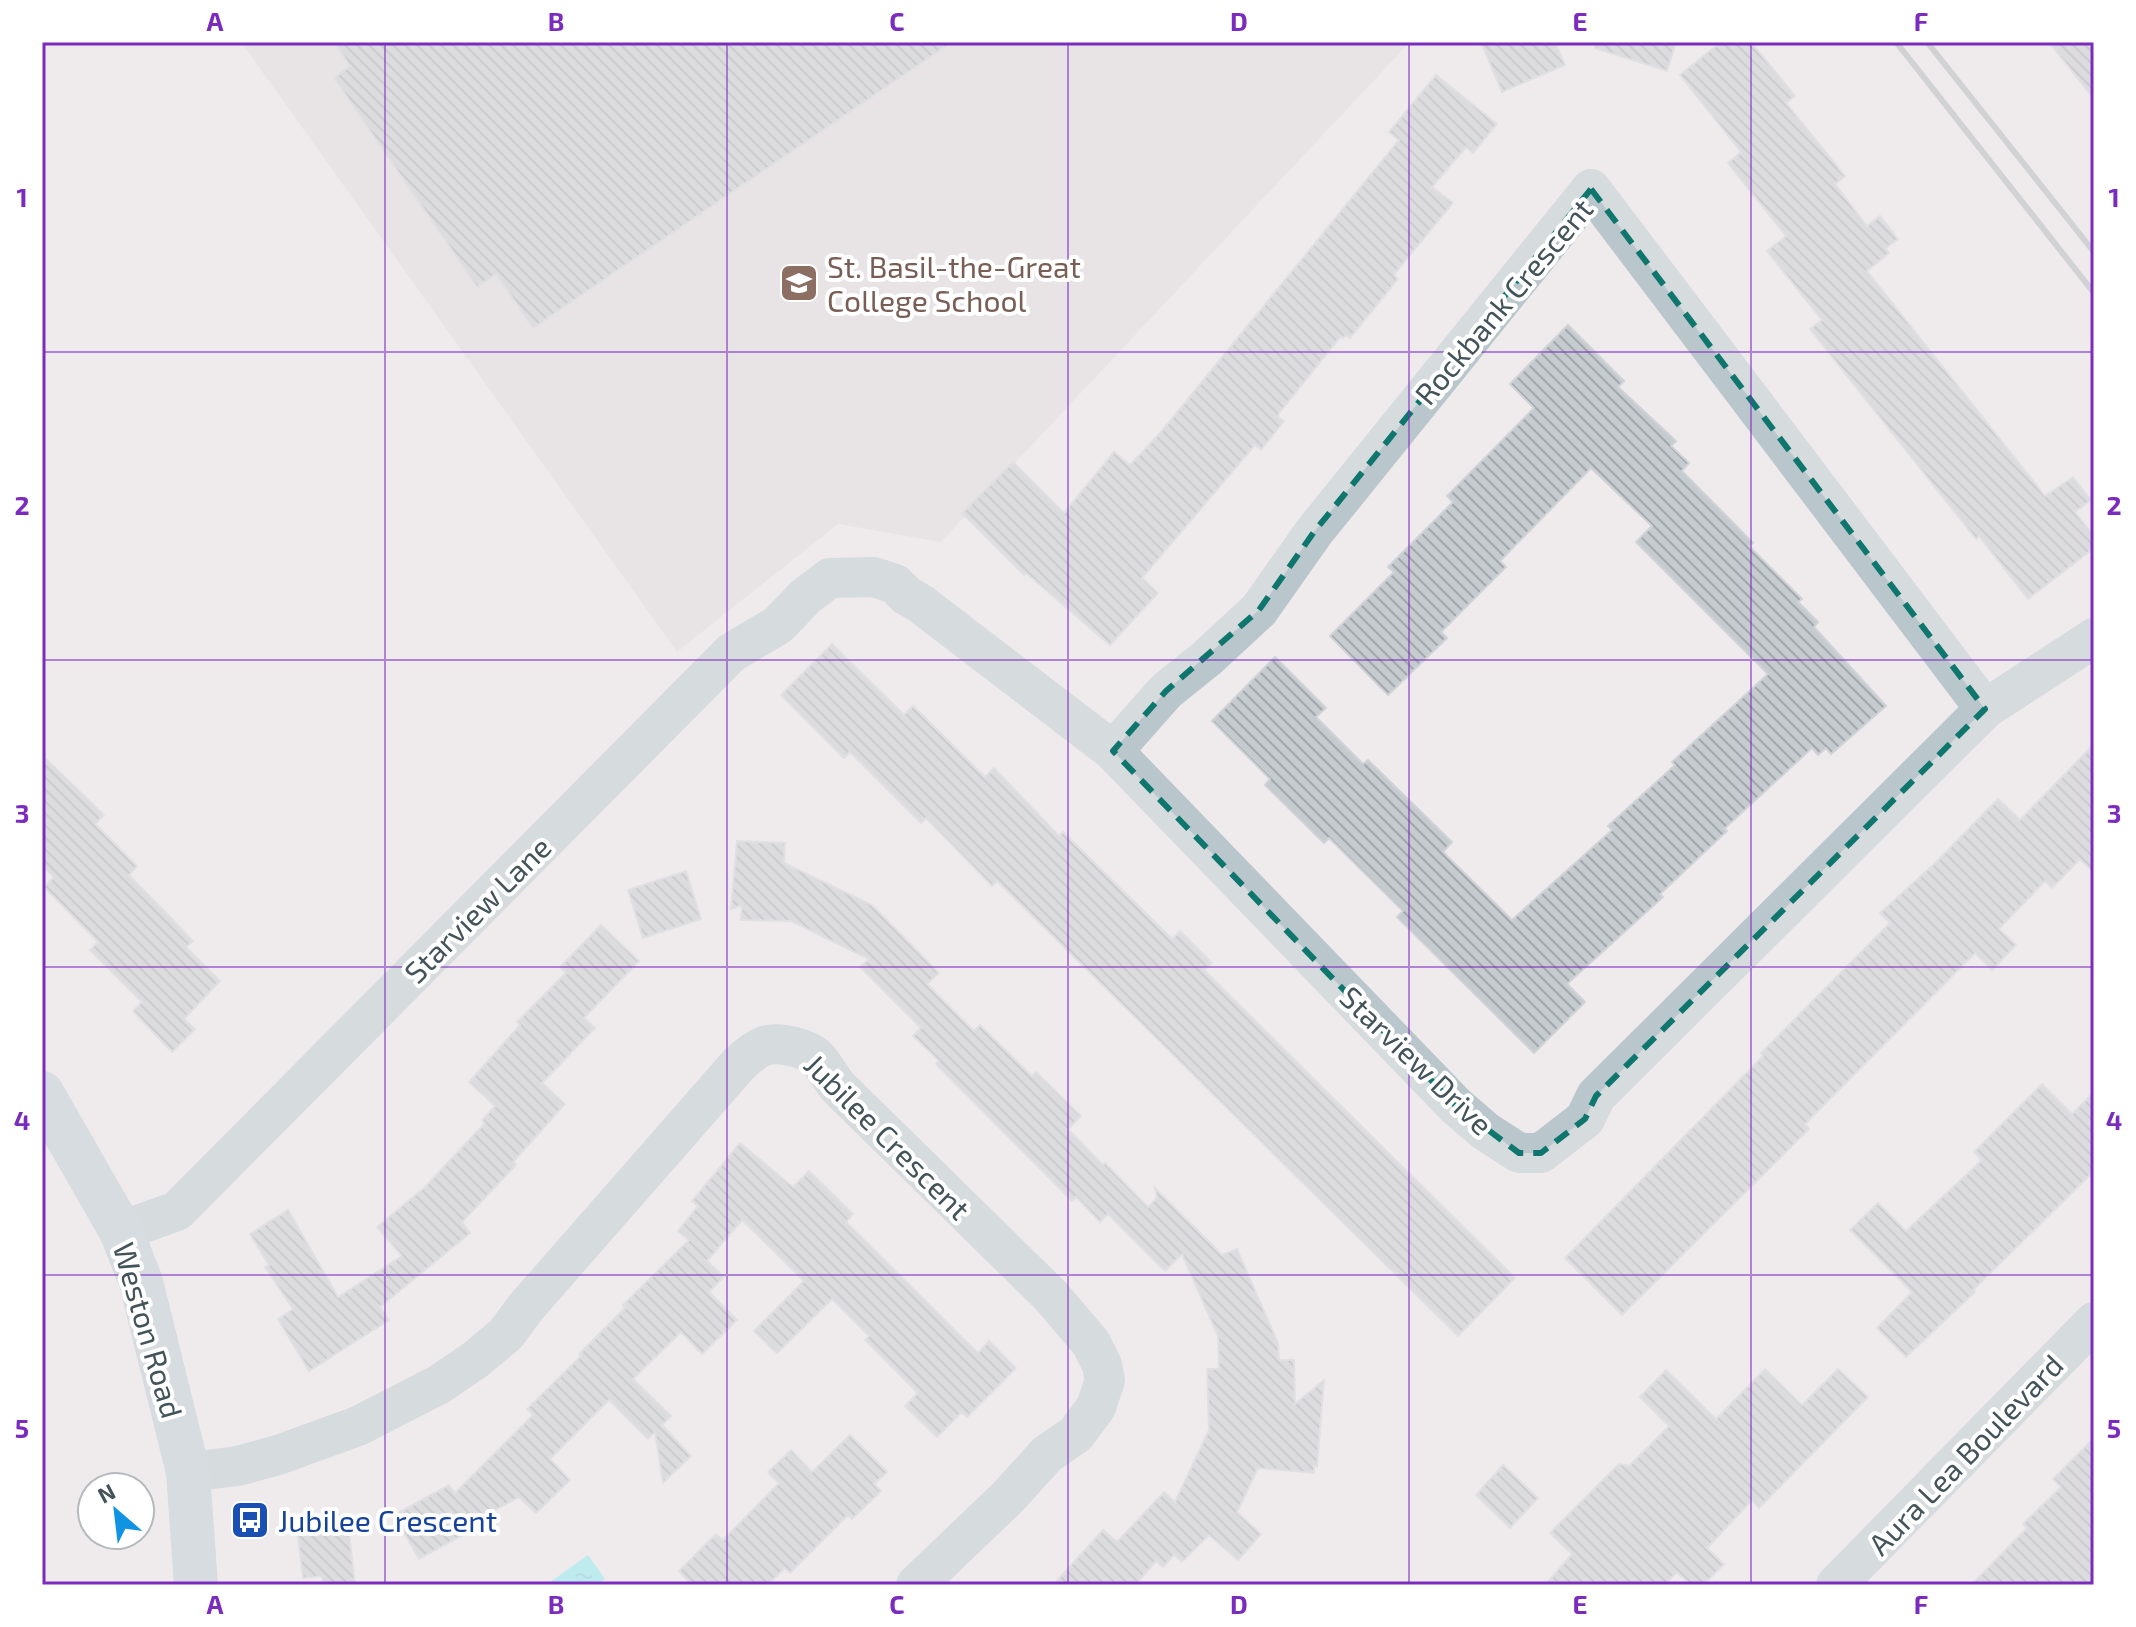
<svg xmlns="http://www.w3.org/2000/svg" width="2136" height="1627" font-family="'Exo 2',sans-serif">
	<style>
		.education { fill: #e0dcde }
		.water { fill: url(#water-ripples) }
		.building { fill: url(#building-back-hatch); stroke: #cfd3d8; stroke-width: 2 }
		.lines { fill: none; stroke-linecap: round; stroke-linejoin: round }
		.street { stroke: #b9c7cc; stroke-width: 40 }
		.secondary { stroke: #b8c9d1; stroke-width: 44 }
		.rail { stroke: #adb3b7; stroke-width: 6 }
		.marked { fill: none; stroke: #0f766e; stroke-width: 6; stroke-dasharray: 16 10; stroke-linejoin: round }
		.grid { fill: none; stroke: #7b2cbf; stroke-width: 2; stroke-opacity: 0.55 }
		.labels { text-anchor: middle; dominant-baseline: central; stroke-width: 8; stroke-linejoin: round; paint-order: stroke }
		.education-label { font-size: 30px; fill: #785e54; stroke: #fff; text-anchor: start }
		.street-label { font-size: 30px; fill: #43535a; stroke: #fff }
		.transit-label { font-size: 30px; fill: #164399; stroke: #fff; text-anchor: start }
		.neatline { fill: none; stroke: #7b2cbf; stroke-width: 3 }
		.grid-label { font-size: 26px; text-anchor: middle; font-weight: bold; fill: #7b2cbf }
	</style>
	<defs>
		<pattern id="water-ripples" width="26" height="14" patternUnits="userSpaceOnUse" patternTransform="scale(2)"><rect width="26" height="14" fill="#81ecef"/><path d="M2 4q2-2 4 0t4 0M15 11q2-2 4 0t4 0" fill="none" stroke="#71cccf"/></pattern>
		<pattern id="building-back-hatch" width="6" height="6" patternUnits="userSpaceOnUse" patternTransform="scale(2)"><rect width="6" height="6" fill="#c5cbcf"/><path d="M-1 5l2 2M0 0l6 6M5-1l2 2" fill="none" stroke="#a2a7ab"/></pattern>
	</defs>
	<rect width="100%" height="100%" fill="#efebec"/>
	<polygon class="education" points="241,42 1410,42 941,542 838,524 677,652"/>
	<polygon class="water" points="588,1555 605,1579 596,1585 546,1585"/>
	<g class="building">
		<polygon points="334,42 952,42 533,328 496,274 477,287 334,78 350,66"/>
		<polygon points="1481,42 1555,42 1565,65 1502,92"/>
		<polygon points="1596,42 1676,42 1667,71 1595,48"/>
		<polygon points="1721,42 1751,42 1795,96 1786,103 1845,176 1835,184 1867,226 1880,216 1898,239 1886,248 1889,253 1867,271 2045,496 2073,477 2091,500 2075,512 2094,536 2094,548 2028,599 1979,536 1976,539 1810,329 1822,320 1767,251 1786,236 1728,163 1741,152 1680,75"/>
		<polygon points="2049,42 2094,42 2094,99"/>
		<polygon points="1436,75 1497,124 1473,153 1466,147 1432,187 1453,203 1395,273 1394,276 1398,279 1350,338 1346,335 1343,338 1341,336 1279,413 1278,417 1284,421 1261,450 1255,445 1142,578 1158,593 1110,645 1026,573 1024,575 962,513 1013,462 1064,513 1114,452 1130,465 1161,432 1399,140 1389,132"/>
		<polygon points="1568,325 1624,381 1618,387 1676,441 1671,446 1689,463 1682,471 1753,543 1749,546 1802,599 1798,602 1818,622 1814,627 1886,706 1831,754 1826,748 1818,755 1812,748 1724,829 1727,831 1660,894 1663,897 1567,984 1585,1002 1534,1053 1397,917 1403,911 1329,838 1324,843 1265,785 1270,779 1212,721 1275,657 1326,708 1316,717 1363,764 1368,760 1452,842 1443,852 1512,920 1612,830 1608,826 1675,765 1672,762 1768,674 1636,542 1652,526 1591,468 1500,561 1506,567 1441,632 1447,638 1388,695 1330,636 1394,572 1388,567 1453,502 1447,496 1534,408 1510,384"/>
		<polygon points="832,644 904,715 913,706 985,777 994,768 1059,836 1063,832 1172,939 1180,931 1212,963 1204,970 1515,1278 1458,1336 997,881 992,886 926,818 921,823 850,752 844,758 781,695"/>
		<polygon points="2094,744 2094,873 2080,859 2052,888 2045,881 1999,929 2016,945 1992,970 1975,953 1805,1124 1809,1129 1622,1315 1565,1258 1763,1056 1761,1053 1890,923 1880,913 1933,865 1998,799 2020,820"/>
		<polygon points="42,755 104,815 95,824 137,866 129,875 193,941 186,947 220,981 184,1019 195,1029 172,1052 133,1011 142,1002 90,950 98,942 44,887 54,877 42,865"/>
		<polygon points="737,841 785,843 784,863 872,905 939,973 927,984 974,1031 980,1025 1032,1076 1036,1072 1081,1116 1068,1129 1103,1165 1105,1163 1148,1207 1157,1198 1155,1188 1222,1255 1237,1249 1278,1343 1279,1360 1294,1360 1295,1404 1324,1380 1317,1466 1314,1466 1314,1473 1258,1468 1237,1512 1261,1534 1238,1560 1209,1535 1182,1562 1174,1555 1163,1567 1156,1561 1135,1585 1053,1585 1103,1530 1117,1542 1164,1492 1175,1502 1209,1430 1207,1369 1219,1369 1218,1336 1182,1254 1165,1271 1108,1214 1100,1222 1076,1197 1072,1201 936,1064 939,1061 913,1036 921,1028 860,967 869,959 791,921 741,920 742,905 731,909"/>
		<polygon points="686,871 701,919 643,938 628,890"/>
		<polygon points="601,925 639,961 584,1018 595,1028 542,1083 565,1104 513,1162 516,1165 462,1222 470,1233 380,1307 389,1320 309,1371 278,1319 293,1309 265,1267 269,1265 250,1234 288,1210 338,1297 402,1256 377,1227 425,1187 485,1123 482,1120 495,1106 469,1082 520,1025 517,1022 566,973 560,967"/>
		<polygon points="2042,1084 2072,1114 2094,1092 2094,1171 1973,1290 1975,1292 1906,1357 1877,1328 1912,1292 1850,1230 1878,1203 1906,1231 1982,1160 1974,1152"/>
		<polygon points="740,1143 793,1187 809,1171 853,1214 846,1222 978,1353 989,1341 1016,1368 967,1417 962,1412 937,1437 905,1406 918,1393 865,1340 869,1336 832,1299 777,1353 754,1331 804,1281 742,1220 707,1261 724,1277 709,1292 737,1320 702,1354 681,1332 633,1379 671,1416 662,1425 691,1456 663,1483 655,1432 648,1439 609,1400 550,1459 570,1480 536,1513 519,1497 471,1523 474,1529 419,1559 394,1515 449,1485 455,1493 533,1415 527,1409 581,1356 579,1354 625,1308 623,1305 689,1240 678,1231 698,1206 692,1201"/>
		<polygon points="1765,1369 1802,1405 1838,1369 1868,1397 1759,1508 1752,1500 1707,1548 1724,1564 1703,1585 1691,1585 1677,1572 1664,1585 1545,1585 1572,1554 1550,1533 1619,1464 1629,1466 1669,1426 1640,1397 1666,1370 1716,1419"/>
		<polygon points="850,1435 887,1472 874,1484 881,1491 852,1519 848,1515 790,1573 785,1568 767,1585 692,1585 679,1571 716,1534 723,1540 779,1483 768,1472 791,1450 812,1472"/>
		<polygon points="2094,1438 2094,1585 1971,1585 2027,1528 2023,1524 2061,1487 2053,1479"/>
		<polygon points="1503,1465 1538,1498 1510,1528 1476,1495"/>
		<polygon points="347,1514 355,1585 323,1585 322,1576 303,1578 296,1520"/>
	</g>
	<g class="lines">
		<g class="street">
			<polyline points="1113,751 1166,691 1206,659 1259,610 1314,532 1591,189 1985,709"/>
			<polyline points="121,1231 177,1211 731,653 778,625 806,596 830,578 874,577 895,584 906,595 921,604 1113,751 1456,1106 1485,1131 1519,1153 1541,1153 1585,1119 1596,1096 1985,709 2094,638"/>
			<path d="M188,1472l50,-6 40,-11 80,-29 80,-41 37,-25 31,-26 20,-27 212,-242c7,-7 16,-15 26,-19 15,-5 45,2 55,14 7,9 12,18 19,27l213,209 40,47 11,22 3,15 -9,27 -20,27 -29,20 -39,43 -92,88"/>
			<polyline points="1836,1585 2094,1322"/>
		</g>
		<polyline class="secondary" points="42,1093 121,1231 141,1282 188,1472 196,1585"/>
		<g class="rail">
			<polyline points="1896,42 2094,293"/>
			<polyline points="1927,42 2094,252"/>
		</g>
	</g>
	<path d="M0 0H2136V1627H0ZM1591,189l394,520 -389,387 -11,23 -44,34h-22l-63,-47 -343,-355 53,-60 93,-81 55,-78z" fill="#efebec" fill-opacity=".55" fill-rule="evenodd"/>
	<path class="marked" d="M1591,189l394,520 -389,387 -11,23 -44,34h-22l-63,-47 -343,-355 53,-60 93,-81 55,-78z"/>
	<path class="grid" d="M385,42v1543M727,42v1543M1068,42v1543M1409,42v1543M1751,42v1543M42,352h2052M42,660h2052M42,967h2052M42,1275h2052"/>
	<defs>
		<symbol id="school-square" viewBox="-11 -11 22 22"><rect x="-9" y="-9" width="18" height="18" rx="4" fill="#8d6e63" stroke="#fff"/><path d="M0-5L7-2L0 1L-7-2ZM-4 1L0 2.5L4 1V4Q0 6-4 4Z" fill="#fff"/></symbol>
		<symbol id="bus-square" viewBox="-11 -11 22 22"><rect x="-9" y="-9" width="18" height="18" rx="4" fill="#1a4fb4" stroke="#fff"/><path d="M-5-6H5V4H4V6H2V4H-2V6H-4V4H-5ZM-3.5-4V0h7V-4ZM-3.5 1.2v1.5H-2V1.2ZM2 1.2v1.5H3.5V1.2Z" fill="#fff"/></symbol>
	</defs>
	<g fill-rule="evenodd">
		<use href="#school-square" x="777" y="261" width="44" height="44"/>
		<use href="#bus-square" x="228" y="1498" width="44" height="44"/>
	</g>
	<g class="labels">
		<g class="education-label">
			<text x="827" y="266">St. Basil-the-Great<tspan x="827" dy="34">College School</tspan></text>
		</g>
		<g class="street-label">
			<text transform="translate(1503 301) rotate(-50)">Rockbank Crescent</text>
			<text transform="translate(477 909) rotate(-45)">Starview Lane</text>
			<text transform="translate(1417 1060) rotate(44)">Starview Drive</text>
			<text transform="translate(888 1136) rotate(45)">Jubilee Crescent</text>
			<text transform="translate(149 1330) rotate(74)">Weston Road</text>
			<text transform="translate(1965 1454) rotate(-46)">Aura Lea Boulevard</text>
		</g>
		<g class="transit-label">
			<text x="278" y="1520">Jubilee Crescent</text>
		</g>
	</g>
	<rect width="2136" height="1627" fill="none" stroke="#ffffff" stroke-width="88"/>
	<g transform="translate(116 1511) rotate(332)"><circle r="38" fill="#ffffff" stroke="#b4babd" stroke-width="2"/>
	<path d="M0-6L14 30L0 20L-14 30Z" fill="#1193e3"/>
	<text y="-12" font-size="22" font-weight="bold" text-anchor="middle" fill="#43535a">N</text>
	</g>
	<rect x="44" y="44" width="2048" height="1539" class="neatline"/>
	<g class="grid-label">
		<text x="215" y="31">A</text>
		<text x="556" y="31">B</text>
		<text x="897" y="31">C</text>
		<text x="1239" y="31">D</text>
		<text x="1580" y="31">E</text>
		<text x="1921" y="31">F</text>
		<text x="22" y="207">1</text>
		<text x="2114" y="207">1</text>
		<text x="22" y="515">2</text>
		<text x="2114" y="515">2</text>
		<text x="22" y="823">3</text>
		<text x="2114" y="823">3</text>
		<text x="22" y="1130">4</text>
		<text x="2114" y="1130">4</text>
		<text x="22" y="1438">5</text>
		<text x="2114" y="1438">5</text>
		<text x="215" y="1614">A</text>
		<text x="556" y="1614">B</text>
		<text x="897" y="1614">C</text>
		<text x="1239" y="1614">D</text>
		<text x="1580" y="1614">E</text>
		<text x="1921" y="1614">F</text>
	</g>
</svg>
